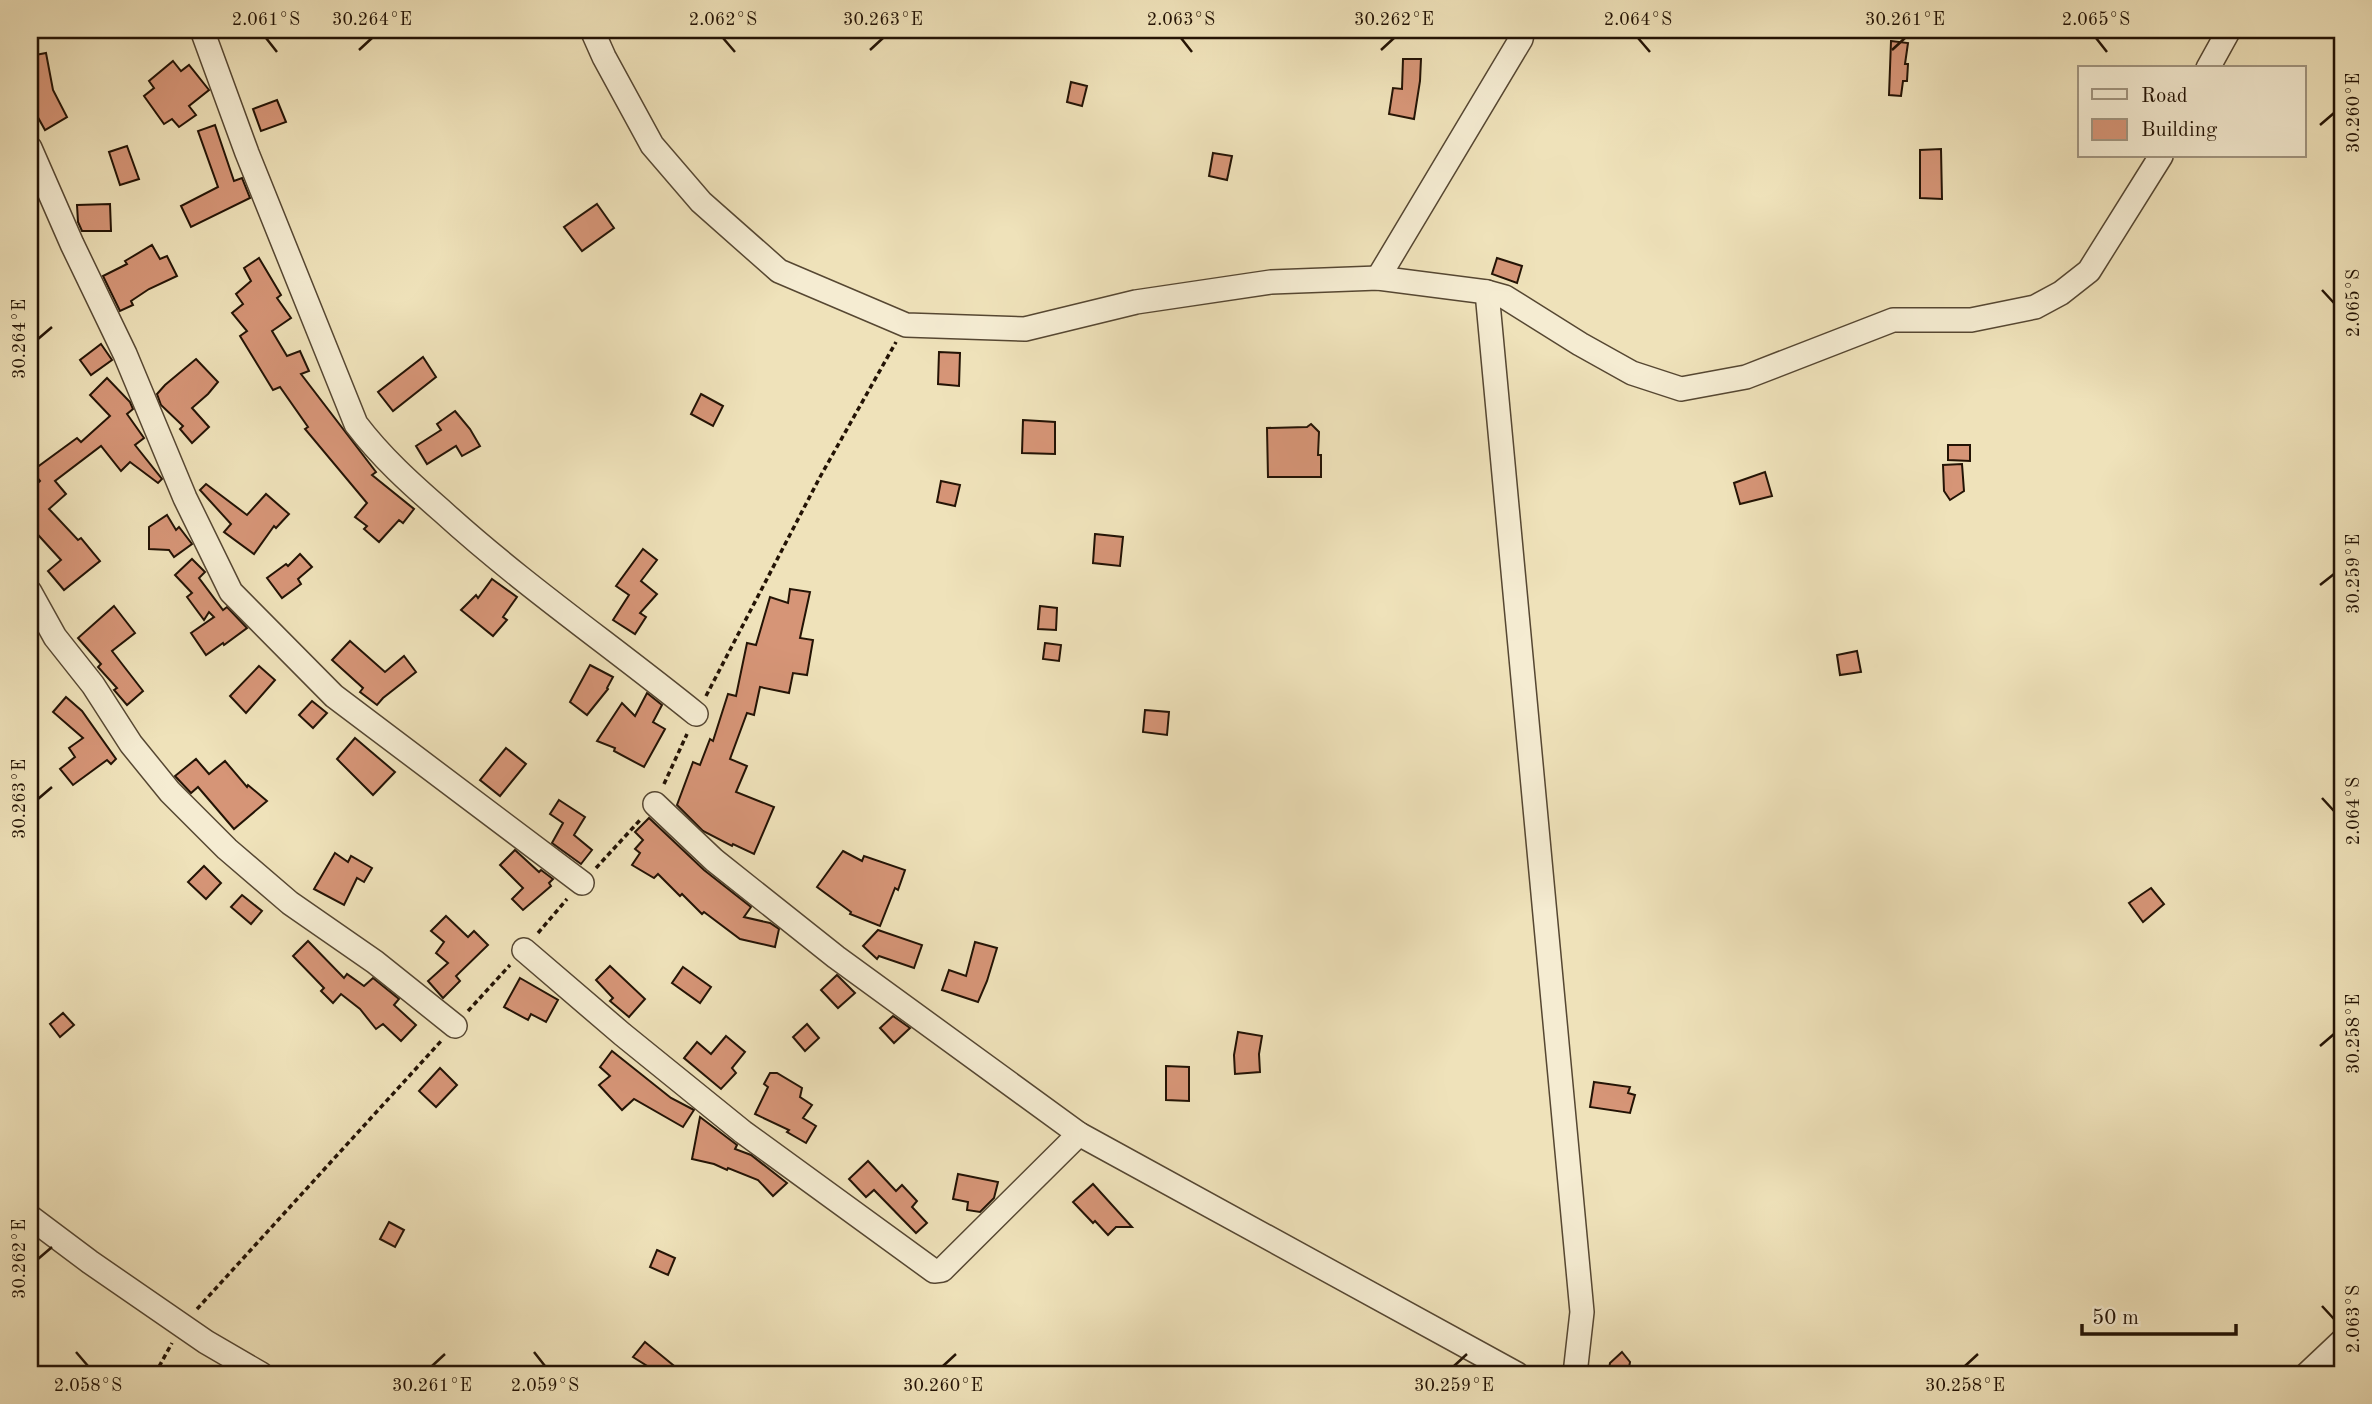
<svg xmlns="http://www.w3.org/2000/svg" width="2372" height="1404" font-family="'Old Standard TT',serif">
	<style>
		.building { fill: #d69577; stroke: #231305; stroke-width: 2 }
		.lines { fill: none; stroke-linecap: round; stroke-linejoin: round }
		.street-casing { stroke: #564732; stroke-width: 26 }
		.path { stroke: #231305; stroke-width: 3.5; stroke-dasharray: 5 3.5; stroke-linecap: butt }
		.street { stroke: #f5ecd2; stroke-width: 23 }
		.ticks { fill: none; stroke: #231305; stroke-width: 2.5 }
		.neatline { fill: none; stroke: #231305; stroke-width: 2.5 }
		.ticks-label { font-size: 18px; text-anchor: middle; fill: #231305 }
	</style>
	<rect width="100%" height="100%" fill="#efe2ba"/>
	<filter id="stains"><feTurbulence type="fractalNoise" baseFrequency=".00286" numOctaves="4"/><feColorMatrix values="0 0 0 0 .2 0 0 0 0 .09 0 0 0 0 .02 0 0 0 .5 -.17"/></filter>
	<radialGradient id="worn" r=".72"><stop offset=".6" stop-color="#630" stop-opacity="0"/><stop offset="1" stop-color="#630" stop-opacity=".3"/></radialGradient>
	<g class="building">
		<polygon points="1891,41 1908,43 1905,64 1908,64 1907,81 1903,81 1901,96 1889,95"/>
		<polygon points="46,53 53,90 67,117 45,130 30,103 36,98 30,56"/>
		<polygon points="1403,59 1421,59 1420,81 1414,119 1389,114 1393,88 1402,89"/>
		<polygon points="173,61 181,71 189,65 209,90 189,106 196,115 179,127 172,119 164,124 144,96 154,88 149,81"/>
		<polygon points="1071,82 1087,86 1082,106 1067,102"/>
		<polygon points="277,100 286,122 261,131 253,109"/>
		<polygon points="215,125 234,181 242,178 250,198 191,227 181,206 218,187 198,131"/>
		<polygon points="127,146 139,179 120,185 109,152"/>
		<polygon points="1941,149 1942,199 1920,198 1920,150"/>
		<polygon points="1213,153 1232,156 1227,180 1209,176"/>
		<polygon points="110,204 111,231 82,231 78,222 77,205"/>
		<polygon points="597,204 614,228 582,251 564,227"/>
		<polygon points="152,245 160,259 167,256 177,276 149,289 131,301 133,305 120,311 103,276 127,264 125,261"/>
		<polygon points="259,258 281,295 277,298 291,318 272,331 287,356 300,351 309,371 301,374 376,472 372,475 414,509 403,523 399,520 379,542 364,529 367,526 355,517 367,503 305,429 308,427 280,387 273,390 240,336 247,331 232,313 243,304 236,294 251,281 244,268"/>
		<polygon points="1497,258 1522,266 1517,283 1492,274"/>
		<polygon points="101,344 112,360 91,375 80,360"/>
		<polygon points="939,352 960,353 959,386 938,384"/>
		<polygon points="423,357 436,377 393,411 378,392"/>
		<polygon points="196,359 218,382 208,394 192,408 209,427 192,443 180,429 183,426 161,405 157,394 165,385"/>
		<polygon points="107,378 130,402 133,409 127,414 144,438 135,445 162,479 158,483 130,462 121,471 101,446 55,481 66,494 49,509 78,540 81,538 100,561 64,590 48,571 61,560 30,526 30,491 40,481 32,471 77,438 81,442 110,416 90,395"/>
		<polygon points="701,394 723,406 713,426 691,414"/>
		<polygon points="455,411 470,429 480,446 462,456 456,446 427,464 416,446 441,430 437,424"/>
		<polygon points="1023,420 1055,422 1055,454 1022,453"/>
		<polygon points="1311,424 1319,432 1318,455 1321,455 1321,477 1268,477 1267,428 1307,427"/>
		<polygon points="1948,445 1970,445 1970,461 1948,460"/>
		<polygon points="1962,464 1964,491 1950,500 1944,491 1943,465"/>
		<polygon points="1765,472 1772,496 1740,504 1734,483"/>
		<polygon points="941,481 960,485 955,506 937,502"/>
		<polygon points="206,484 247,515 266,494 289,514 276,528 274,526 254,554 224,532 231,524 200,490"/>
		<polygon points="167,515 176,530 179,527 192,544 174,557 169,550 149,549 149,527"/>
		<polygon points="1095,534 1123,537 1120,566 1093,563"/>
		<polygon points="643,549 657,560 641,581 657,594 640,613 646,617 635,634 613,620 629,595 616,586"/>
		<polygon points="300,554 312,567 298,579 301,584 282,598 267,578 286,564 288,566"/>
		<polygon points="192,559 205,572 199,578 223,610 227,607 247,628 224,645 223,643 206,655 191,633 214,617 209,612 204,620 187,597 192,593 175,575"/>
		<polygon points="492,579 517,597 503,617 507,620 493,636 461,610 476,595 478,598"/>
		<polygon points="790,589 810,592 800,638 813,640 807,675 793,673 789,693 760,687 754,715 747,713 730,759 747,766 736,792 774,807 754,854 733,844 732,846 703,831 677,805 693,762 700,765 710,739 713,741 728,694 736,696 747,643 756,645 770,597 788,603"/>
		<polygon points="114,606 135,633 112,651 143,691 127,705 114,690 117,688 98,667 101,664 78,638"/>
		<polygon points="1040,606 1057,608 1056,630 1038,629"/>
		<polygon points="350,641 385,672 404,656 416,672 383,698 377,705 360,692 363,688 332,660"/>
		<polygon points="1045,643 1061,645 1059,661 1043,659"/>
		<polygon points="1857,651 1861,672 1840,675 1837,655"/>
		<polygon points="590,665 613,677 607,688 608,689 587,715 570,702"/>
		<polygon points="259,666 275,680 246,713 230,696"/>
		<polygon points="647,693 662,705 653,722 665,729 644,767 614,751 615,748 597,741 622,703 635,716"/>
		<polygon points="66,697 82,711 116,759 111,764 107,760 73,785 60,769 75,757 69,748 83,738 53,712"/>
		<polygon points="312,701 327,713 313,728 299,715"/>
		<polygon points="1145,710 1169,712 1167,735 1143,732"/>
		<polygon points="355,738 395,772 373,795 337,759"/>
		<polygon points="506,748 526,764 500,796 480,780"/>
		<polygon points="196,759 209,774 225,761 247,787 248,785 267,801 234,829 198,787 191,793 175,776"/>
		<polygon points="559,800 585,817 574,835 592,850 581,864 552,843 563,823 550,814"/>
		<polygon points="649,818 704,870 751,907 744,917 770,923 779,929 775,947 740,939 704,912 702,914 682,894 680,896 658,874 654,878 632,865 640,853 635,849 643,840 635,832"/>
		<polygon points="515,850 539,872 541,870 553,879 549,883 551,886 523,910 512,899 523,888 500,865"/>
		<polygon points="843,851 862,861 864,856 905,870 898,890 895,888 880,926 850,914 851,912 817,887"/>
		<polygon points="335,853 348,862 351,856 372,868 364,882 357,878 344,905 314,889"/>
		<polygon points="204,866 221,883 206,899 188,882"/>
		<polygon points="2151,888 2164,904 2143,922 2129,903"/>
		<polygon points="242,895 262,911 251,924 231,907"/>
		<polygon points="446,916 468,937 474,931 488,945 456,976 460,981 443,998 428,981 448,963 436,953 444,942 431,931"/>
		<polygon points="878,930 922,945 914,968 879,956 877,959 863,946"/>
		<polygon points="308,941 344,978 347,974 364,986 373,978 399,999 394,1005 416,1025 401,1041 383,1024 376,1029 360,1009 341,994 333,1003 321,991 324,988 293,956"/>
		<polygon points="975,942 997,948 987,981 978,1002 942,990 949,970 966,976"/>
		<polygon points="610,966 645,999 629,1017 610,1001 613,998 596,980"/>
		<polygon points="683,967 711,987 700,1003 672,983"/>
		<polygon points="837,975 855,993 838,1008 821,990"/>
		<polygon points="520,978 558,1000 546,1022 531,1014 528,1020 504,1007"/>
		<polygon points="63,1013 74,1025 60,1037 50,1024"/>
		<polygon points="893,1016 910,1028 894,1043 880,1028"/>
		<polygon points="807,1024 819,1038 805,1051 793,1037"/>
		<polygon points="1238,1032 1262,1036 1259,1054 1260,1072 1235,1074 1234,1055"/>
		<polygon points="726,1036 745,1052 732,1068 736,1073 721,1089 684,1058 697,1042 711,1054"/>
		<polygon points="612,1051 671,1098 694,1110 683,1127 634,1099 622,1110 599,1085 610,1076 600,1067"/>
		<polygon points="1166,1066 1189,1067 1189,1101 1166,1100"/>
		<polygon points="440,1068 457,1085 436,1107 419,1091"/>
		<polygon points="770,1073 777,1073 802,1088 800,1097 812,1105 803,1118 816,1126 806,1143 787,1132 789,1130 755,1114 768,1087 764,1084"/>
		<polygon points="1594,1082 1630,1087 1628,1093 1635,1095 1630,1113 1590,1107"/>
		<polygon points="700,1117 737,1145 735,1149 751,1155 787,1183 773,1196 758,1180 728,1168 727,1170 714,1164 692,1159"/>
		<polygon points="868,1161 896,1191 902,1185 917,1201 912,1207 927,1223 916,1233 874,1190 866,1197 849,1179"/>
		<polygon points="958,1174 998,1182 994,1198 980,1212 967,1210 968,1202 953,1199"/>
		<polygon points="1093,1184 1132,1227 1116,1227 1108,1235 1095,1221 1093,1223 1073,1202"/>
		<polygon points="389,1222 404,1230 395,1247 380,1239"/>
		<polygon points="657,1250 675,1258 668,1275 650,1267"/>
		<polygon points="645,1342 684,1374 660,1374 633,1357"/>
		<polygon points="1622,1352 1630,1362 1628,1374 1608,1374 1610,1363"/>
	</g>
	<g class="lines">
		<defs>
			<g id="street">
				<path d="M202,30l45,123 109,271c25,33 55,60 86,87 80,73 170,135 254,203"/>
				<polyline points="592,30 604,57 652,145 701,202 779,271 906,325 1025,329 1136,302 1271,282 1378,278 1487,292 1505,297 1580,344 1632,373 1681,389 1746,377 1893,320 1971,320 2035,307 2061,293 2089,271 2161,156"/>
				<polyline points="2208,68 2229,30"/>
				<polyline points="30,148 72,244 125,354 185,498 231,592 334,696 582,883"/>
				<polyline points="1378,278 1521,39 1523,30"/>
				<polyline points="1487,292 1582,1312 1575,1374"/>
				<polyline points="30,592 55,637 93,685 131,744 170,792 227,849 290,903 375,962 455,1026"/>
				<polyline points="655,804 714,860 836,957 1079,1134 1517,1374"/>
				<polyline points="524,950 622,1034 743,1132 934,1271 942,1270 1079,1134"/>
				<polyline points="30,1217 90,1262 206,1342 261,1374"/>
				<polyline points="2307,1374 2342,1341"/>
			</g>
		</defs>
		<use href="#street" class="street-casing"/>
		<g class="path">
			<polyline points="706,696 820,477 896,342"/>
			<polyline points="664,784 687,734"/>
			<polyline points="596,868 641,819"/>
			<polyline points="538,933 567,899"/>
			<polyline points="468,1011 510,965"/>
			<polyline points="197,1309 442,1040"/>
			<polyline points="155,1374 172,1343"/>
		</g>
		<use href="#street" class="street"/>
	</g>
	<path class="ticks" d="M266,38l11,14M723,38l12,14M1181,38l11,14M1638,38l12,14M2096,38l11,14M359,50l13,-12M870,50l13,-12M1381,50l13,-12M1892,50l13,-12M2320,125l14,-12M2322,290l12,13M38,339l14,-12M2320,585l14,-11M2322,798l12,13M38,799l14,-12M2320,1046l14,-12M38,1259l14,-12M2322,1306l12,13M76,1352l12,14M534,1352l11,14M432,1366l13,-12M943,1366l13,-12M1454,1366l13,-12M1965,1366l13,-12"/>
	<rect width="2372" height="1404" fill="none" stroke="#efe2ba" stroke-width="77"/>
	<rect x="2078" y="66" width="228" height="91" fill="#f5ecd2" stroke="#a19580" stroke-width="2"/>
	<rect x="2092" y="89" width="35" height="10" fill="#f5ecd2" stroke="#a19580" stroke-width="2"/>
	<text x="2141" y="102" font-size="21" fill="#231305">Road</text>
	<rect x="2092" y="119" width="35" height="21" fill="#d69577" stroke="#a19580" stroke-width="2"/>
	<text x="2141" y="136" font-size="21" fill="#231305">Building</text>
	<path d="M2082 1324v10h154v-10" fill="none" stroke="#231305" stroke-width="3.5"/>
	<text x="2092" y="1324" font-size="21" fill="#231305" stroke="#f5ecd2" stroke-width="5" paint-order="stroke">50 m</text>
	<rect x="38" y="38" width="2296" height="1328" class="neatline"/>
	<g class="ticks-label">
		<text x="266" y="25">2.061°S</text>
		<text x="372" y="25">30.264°E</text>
		<text x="723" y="25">2.062°S</text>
		<text x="883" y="25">30.263°E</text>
		<text x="1181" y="25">2.063°S</text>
		<text x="1394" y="25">30.262°E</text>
		<text x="1638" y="25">2.064°S</text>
		<text x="1905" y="25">30.261°E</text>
		<text x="2096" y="25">2.065°S</text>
		<text transform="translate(2353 113) rotate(-90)" y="6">30.260°E</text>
		<text transform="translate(2353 303) rotate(-90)" y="6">2.065°S</text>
		<text transform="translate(19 339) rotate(-90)" y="6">30.264°E</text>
		<text transform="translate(2353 574) rotate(-90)" y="6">30.259°E</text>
		<text transform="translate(19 799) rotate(-90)" y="6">30.263°E</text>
		<text transform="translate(2353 811) rotate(-90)" y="6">2.064°S</text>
		<text transform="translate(2353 1034) rotate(-90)" y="6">30.258°E</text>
		<text transform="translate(19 1259) rotate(-90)" y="6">30.262°E</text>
		<text transform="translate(2353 1319) rotate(-90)" y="6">2.063°S</text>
		<text x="88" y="1391">2.058°S</text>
		<text x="432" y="1391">30.261°E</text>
		<text x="545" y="1391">2.059°S</text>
		<text x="943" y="1391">30.260°E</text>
		<text x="1454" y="1391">30.259°E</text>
		<text x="1965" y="1391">30.258°E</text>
	</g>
	<rect width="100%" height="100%" filter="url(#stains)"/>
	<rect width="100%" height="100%" fill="url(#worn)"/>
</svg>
